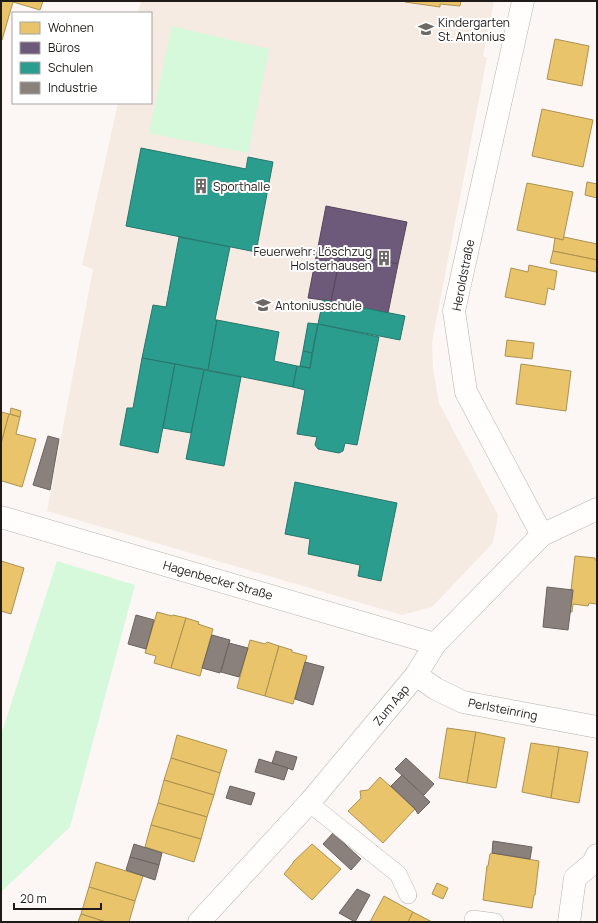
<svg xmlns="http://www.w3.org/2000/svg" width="598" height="923" font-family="Manrope,sans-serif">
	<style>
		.built { fill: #f6ebe2 }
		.green { fill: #d5f9da }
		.homes { fill: #e9c46a; stroke: #ac9151 }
		.offices { fill: #6d597a; stroke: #55465d }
		.schools { fill: #2a9d8f; stroke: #26766b }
		.industry { fill: #8a817c; stroke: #6a625e }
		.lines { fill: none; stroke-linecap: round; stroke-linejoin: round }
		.lane-casing { stroke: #b5b1ae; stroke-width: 18 }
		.street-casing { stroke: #b5b1ae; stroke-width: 23 }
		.lane { stroke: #fffefd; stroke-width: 17 }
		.street { stroke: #fffefd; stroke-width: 22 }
		.labels { text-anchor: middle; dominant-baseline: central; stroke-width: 4; stroke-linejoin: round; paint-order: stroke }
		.poi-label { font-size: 12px; fill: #1e1b18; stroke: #fff; text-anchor: start }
		.street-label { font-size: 12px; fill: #1e1b18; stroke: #fff }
	</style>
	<rect width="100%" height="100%" fill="#fcf7f4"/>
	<polygon class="built" points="141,1 494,1 483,56 487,58 432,342 433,368 439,403 498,515 493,543 432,607 402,615 47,511 93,269 82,265 118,103 151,103 151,13 138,13"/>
	<g class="green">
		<polygon points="172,26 269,49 248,153 149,133"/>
		<polygon points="57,561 135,585 70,827 1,892 1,735"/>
	</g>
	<g class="homes">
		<polygon points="1,1 43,1 40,10 13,2 2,40 1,39"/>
		<polygon points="405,1 461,1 460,6 440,4 440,7 405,2"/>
		<polygon points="555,39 589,46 582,86 547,79"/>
		<polygon points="542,109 593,120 583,167 532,156"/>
		<polygon points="587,182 597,184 597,198 585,195"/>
		<polygon points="527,183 573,192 563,240 517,230"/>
		<polygon points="564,237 597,244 597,260 553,251 555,238 563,240"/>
		<polygon points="553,251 597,260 596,272 550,263"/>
		<polygon points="529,265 557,271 554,290 548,288 545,305 505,297 511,268 528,272"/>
		<polygon points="507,340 534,343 532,359 505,356"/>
		<polygon points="521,364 571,371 566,411 516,404"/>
		<polygon points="11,408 21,411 20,417 10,414"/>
		<polygon points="1,412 9,414 1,444"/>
		<polygon points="9,414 20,417 16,434 36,439 22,487 2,481 1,484 1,444"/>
		<polygon points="575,556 595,558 595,560 597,560 597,604 589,603 588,606 573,604 572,612 570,612 573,590 571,590"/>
		<polygon points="1,561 24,568 11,614 1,611"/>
		<polygon points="157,612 172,616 173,615 186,618 171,668 154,663 156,656 145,653"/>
		<polygon points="186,618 199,622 198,624 213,629 200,676 171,668"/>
		<polygon points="250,640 265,644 267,642 279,646 265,696 237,688"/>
		<polygon points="279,646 292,650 292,652 307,656 293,704 265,696"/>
		<polygon points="447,728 476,732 467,783 439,778"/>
		<polygon points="476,732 505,738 496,788 467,783"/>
		<polygon points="177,735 227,750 220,773 171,758"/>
		<polygon points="531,743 559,747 551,798 522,792"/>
		<polygon points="559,747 588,752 579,803 551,798"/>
		<polygon points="171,758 220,773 214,795 164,780"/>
		<polygon points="380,777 415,809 383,843 348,811 361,798 360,791 368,790"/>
		<polygon points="164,780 214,795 207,817 158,803"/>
		<polygon points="158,803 207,817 201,839 151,825"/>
		<polygon points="151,825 201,839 194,862 145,847"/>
		<polygon points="312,844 341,869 312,900 284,874 293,863 293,862"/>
		<polygon points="492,853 539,861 535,895 534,895 532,908 483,900 487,866 488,866 490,854"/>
		<polygon points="96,862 143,876 135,901 89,887"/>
		<polygon points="437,883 448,888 443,899 432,894"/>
		<polygon points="89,887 135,901 129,922 106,922 81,914"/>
		<polygon points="384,896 413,912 408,922 370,922"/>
		<polygon points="413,912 432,922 408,922"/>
		<polygon points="81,914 106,922 78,922"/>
	</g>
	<g class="offices">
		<polygon points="326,206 407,222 398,264 341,253 331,301 308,298"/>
		<polygon points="341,253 398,264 388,313 331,302"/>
	</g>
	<g class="schools">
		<polygon points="141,148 246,169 248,157 273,162 256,252 126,226"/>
		<polygon points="179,237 230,247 215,320 217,320 208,370 142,358 153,305 166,307"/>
		<polygon points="323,300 405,316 400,340 318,324"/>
		<polygon points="217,320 279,332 274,361 297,366 293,387 208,370"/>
		<polygon points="308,323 318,324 312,353 303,351"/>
		<polygon points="318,324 379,337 357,445 345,443 343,451 339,453 318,449 315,445 317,437 297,434 305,390 293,387 297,366 310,368"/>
		<polygon points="303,351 312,353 310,368 300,366"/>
		<polygon points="142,358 175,364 158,453 120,445 127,408 133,408"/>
		<polygon points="175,364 204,370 191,433 163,428"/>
		<polygon points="204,370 241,377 224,466 186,459"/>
		<polygon points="295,482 397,503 381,581 358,576 360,565 308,554 310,539 285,534"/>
	</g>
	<g class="industry">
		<polygon points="48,436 59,439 50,490 33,485"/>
		<polygon points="547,587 573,590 568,630 543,627"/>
		<polygon points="136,615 154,620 146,649 128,644"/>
		<polygon points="212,635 230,640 220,673 202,668"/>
		<polygon points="229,643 248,648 239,677 221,672"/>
		<polygon points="305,662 324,667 313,705 295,699"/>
		<polygon points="276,751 297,757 293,770 272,763"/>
		<polygon points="406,758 434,784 424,795 395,769"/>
		<polygon points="259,759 288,768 284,780 255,772"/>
		<polygon points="402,775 430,802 418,814 415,809 391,786"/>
		<polygon points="230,786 255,793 251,805 226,798"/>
		<polygon points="333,833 361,859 351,870 323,844"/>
		<polygon points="493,841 532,847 530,859 492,853"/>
		<polygon points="134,844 162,853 159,865 130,857"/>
		<polygon points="130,857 159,865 155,880 126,870"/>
		<polygon points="357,889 370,895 355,922 339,913"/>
	</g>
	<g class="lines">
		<defs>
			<g id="lane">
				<polyline points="309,803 398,874 408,895"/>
				<polyline points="473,919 495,922"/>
			</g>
			<g id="street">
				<polyline points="523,1 454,311 466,392 542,535"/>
				<polyline points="1,517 435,644"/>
				<polyline points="416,675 436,689 463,702 597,727"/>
				<polyline points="199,922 309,803 416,675 435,644 542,535 597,509"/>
				<polyline points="569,922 575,878 593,863 597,855"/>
			</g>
		</defs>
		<use href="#lane" class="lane-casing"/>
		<use href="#street" class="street-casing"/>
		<use href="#lane" class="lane"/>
		<use href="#street" class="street"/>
	</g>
	<defs>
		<symbol id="school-bare" viewBox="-9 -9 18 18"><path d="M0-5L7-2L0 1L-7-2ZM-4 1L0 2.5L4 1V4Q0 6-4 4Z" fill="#6c6865" stroke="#fff" stroke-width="2.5" paint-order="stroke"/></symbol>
		<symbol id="building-bare" viewBox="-9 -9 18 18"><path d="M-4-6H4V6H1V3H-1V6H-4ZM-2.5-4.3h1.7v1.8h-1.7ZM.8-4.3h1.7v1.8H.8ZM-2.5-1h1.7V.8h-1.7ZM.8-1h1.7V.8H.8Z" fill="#6c6865" stroke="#fff" stroke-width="2.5" paint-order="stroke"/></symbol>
	</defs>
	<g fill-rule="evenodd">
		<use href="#school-bare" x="415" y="18" width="22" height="22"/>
		<use href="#building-bare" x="190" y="175" width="22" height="22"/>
		<use href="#building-bare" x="373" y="247" width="22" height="22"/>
		<use href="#school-bare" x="252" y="294" width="22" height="22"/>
	</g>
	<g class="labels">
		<g class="poi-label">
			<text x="438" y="22">Kindergarten<tspan x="438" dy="14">St. Antonius</tspan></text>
			<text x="213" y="186">Sporthalle</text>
			<text x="372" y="251" text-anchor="end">Feuerwehr: Löschzug<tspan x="372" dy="14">Holsterhausen</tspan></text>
			<text x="275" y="305">Antoniusschule</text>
		</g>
		<g class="street-label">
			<text transform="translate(463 275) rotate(-79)">Heroldstraße</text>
			<text transform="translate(218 580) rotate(16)">Hagenbecker Straße</text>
			<text transform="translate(391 705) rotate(-50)">Zum Aap</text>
			<text transform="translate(503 709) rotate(11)">Perlsteinring</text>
		</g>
	</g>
	<rect width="598" height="923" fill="none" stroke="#1e1b18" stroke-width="4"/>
	<rect x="12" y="12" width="140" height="92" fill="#ffffff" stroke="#a5a4a3"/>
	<rect x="20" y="22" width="20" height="12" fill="#e9c46a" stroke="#a5a4a3"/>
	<text x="48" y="32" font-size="12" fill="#1e1b18">Wohnen</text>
	<rect x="20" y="42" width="20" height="12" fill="#6d597a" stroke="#a5a4a3"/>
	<text x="48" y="52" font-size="12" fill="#1e1b18">Büros</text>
	<rect x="20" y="62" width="20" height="12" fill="#2a9d8f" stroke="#a5a4a3"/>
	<text x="48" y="72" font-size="12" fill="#1e1b18">Schulen</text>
	<rect x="20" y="82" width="20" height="12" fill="#8a817c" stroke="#a5a4a3"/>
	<text x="48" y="92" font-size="12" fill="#1e1b18">Industrie</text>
	<path d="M14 903v6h87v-6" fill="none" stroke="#1e1b18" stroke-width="2"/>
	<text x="20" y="903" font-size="12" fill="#1e1b18" stroke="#ffffff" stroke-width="3" paint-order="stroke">20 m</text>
</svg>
